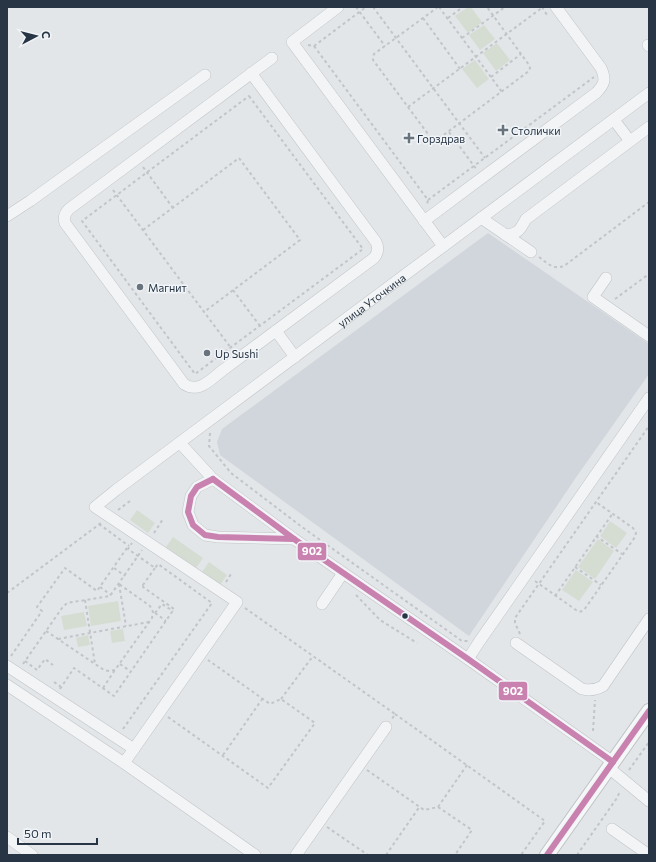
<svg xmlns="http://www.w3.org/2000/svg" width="656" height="862" font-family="Commissioner,sans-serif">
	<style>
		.built { fill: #d1d6dc }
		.green { fill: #d5ddd3 }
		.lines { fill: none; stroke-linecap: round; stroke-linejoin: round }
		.minor-casing { stroke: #c1c4c7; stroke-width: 12 }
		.major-casing { stroke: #bfc3c7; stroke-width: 16 }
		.path { stroke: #c1c5c9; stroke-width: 2; stroke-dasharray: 3 3; stroke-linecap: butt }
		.minor { stroke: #f3f4f5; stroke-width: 11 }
		.major { stroke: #f6f7f7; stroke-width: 14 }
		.bus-1-casing { stroke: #f1f5f8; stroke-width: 9 }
		.bus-1 { stroke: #c981af; stroke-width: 6 }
		.poi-dot { fill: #69737e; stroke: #f1f5f8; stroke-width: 1.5 }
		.bus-dot { fill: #273545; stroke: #f1f5f8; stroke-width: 1.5 }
		.labels { text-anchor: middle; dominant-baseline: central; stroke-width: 3; stroke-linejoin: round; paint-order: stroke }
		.poi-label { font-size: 11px; fill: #273545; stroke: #f1f5f8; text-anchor: start }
		.street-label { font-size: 11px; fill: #273545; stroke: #f1f5f8 }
		.line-badge { stroke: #f1f5f8; stroke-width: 1.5 }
		.badge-label { font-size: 11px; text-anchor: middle; font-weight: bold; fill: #fff }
	</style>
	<rect width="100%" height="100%" fill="#e3e6e9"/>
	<polygon class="built" points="488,233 649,344 649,374 577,476 469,636 220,455 217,442 222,429"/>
	<g class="green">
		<polygon points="468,7 471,7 482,22 468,33 455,16"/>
		<polygon points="484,25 495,39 480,50 469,35"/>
		<polygon points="497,43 510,60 496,71 483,53"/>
		<polygon points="475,60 489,79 477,88 462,69"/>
		<polygon points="137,510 155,523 148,533 130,520"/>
		<polygon points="610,521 627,533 616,548 600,536"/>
		<polygon points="173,537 203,558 196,568 166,547"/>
		<polygon points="598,539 614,551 595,579 578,567"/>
		<polygon points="209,562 227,575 220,585 202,572"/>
		<polygon points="576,570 593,582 579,601 562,590"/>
		<polygon points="118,601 121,621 91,626 88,606"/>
		<polygon points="84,612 87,626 64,630 61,616"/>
		<polygon points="123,629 125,641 112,643 110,631"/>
		<polygon points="88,635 90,645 78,647 76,638"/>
	</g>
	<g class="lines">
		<defs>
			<g id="minor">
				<polyline points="338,7 292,42 443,246"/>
				<polyline points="648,45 649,46"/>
				<path d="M251,73l125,169c3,6 2,11 -2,16l-151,112c-12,9 -24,24 -39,14l-119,-161c-2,-6 0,-10 4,-14l203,-151"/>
				<polyline points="614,120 630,141"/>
				<polyline points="7,216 30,201 205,75"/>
				<polyline points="481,218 531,252"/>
				<path d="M424,221l172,-128c9,-9 10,-14 5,-25l-45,-61"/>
				<path d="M506,235c13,-1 14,-6 20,-16l123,-92"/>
				<polyline points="606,278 593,297 649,336"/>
				<polyline points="276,331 295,357"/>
				<polyline points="180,443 213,479 294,539 468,659 613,762"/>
				<polyline points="213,479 197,487 191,496 188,512 193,525 205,535 218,537 294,539"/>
				<polyline points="322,604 343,573"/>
				<path d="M516,643l66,46c8,2 14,1 21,-3l46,-67"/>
				<polyline points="468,659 479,642 649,398"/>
				<polyline points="7,666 134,749"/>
				<polyline points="7,685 124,763"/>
				<polyline points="609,768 649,801"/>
				<polyline points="612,829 649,855"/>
				<polyline points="7,837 32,855"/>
				<path id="s1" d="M255,855l-131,-92 113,-161 -142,-95 21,-17 533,-397"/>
				<polyline points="296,855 386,727"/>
			</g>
			<polyline id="major" points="547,855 649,711"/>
		</defs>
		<use href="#minor" class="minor-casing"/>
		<use href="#major" class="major-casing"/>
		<g class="path">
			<polyline points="356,7 385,46"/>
			<polyline points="373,7 485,158"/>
			<polyline points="438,7 374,54 373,57 373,60 431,138 434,140 437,140 529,71 530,68 529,65 487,7"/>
			<polyline points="439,7 502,92"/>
			<polyline points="542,7 547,15"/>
			<polyline points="423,18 460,69"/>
			<polyline points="448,18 463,7"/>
			<polyline points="462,38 505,7"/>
			<polyline points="308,45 314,46 366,7"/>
			<polyline points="314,46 428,200 427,205"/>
			<polyline points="491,77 521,54"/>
			<polygon points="249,96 363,249 195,374 82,221"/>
			<polyline points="408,107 543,7"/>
			<polyline points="449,132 477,170"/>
			<polyline points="143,167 173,208"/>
			<polyline points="113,190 231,348"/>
			<polyline points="428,200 594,77"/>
			<polyline points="143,230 239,158 300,240 204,312"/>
			<path d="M539,257c8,6 14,13 25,9l85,-64"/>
			<polyline points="233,290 260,326"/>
			<polyline points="615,299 649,274"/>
			<polyline points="210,433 209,446 231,473 302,527 462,641 468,641"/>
			<polyline points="118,510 130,501"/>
			<polyline points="99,524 129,546"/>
			<polyline points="154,533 163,519"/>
			<polyline points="596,536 622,554"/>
			<polyline points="575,567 601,585"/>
			<polyline points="114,568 125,576"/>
			<path d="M535,581l41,29c3,2 5,2 8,0l51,-73 1,-4 -3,-5 -37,-26"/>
			<polyline points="226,582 231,574"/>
			<polyline points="119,584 126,626"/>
			<polyline points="100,587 111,595"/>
			<polyline points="7,593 101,523"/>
			<polyline points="356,595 380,620 417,643"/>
			<polyline points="555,596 613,513"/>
			<polyline points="85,600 95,664"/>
			<polyline points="245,608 395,714 392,719"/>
			<polyline points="155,613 162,604 173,611"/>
			<polyline points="155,613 166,621"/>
			<polyline points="46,631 104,670 109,671 115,670 152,618 153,612 150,606 119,584"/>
			<polyline points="520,634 515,623 515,618 649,426"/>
			<polyline points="58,639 149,622"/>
			<polyline points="11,656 42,611 37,607 65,568 97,591 129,545"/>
			<polyline points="25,661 37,670 45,659 53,665"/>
			<polyline points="23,664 62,608 67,603 110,596 142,550"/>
			<polyline points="120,664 130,671"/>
			<polyline points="54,682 60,686 59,687"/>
			<polyline points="103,688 115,670"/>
			<polyline points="60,689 74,668 114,696 174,609 143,587 145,586 143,585 155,568"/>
			<polyline points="281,699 313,656"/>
			<polyline points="395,714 545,821 521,855"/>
			<polyline points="168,717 268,788 315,723 281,699 270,704 208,660"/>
			<polyline points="123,729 212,603 158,564 155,568 128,549 132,543"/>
			<polyline points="593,731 595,700"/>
			<polyline points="223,755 263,698"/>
			<polyline points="367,770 424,810 438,807 467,765"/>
			<polyline points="629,770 649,742"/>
			<polyline points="438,807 472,830 455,855"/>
			<polyline points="327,827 368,855"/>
			<polyline points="386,855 420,806"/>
			<polyline points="577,855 617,798 620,791"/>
		</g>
		<use href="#minor" class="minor"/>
		<use href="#major" class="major"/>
		<defs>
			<g id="bus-1">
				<polyline points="213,479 294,539 468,659 613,762"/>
				<polyline points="213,479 197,487 191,496 188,512 193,525 205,535 218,537 294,539"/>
				<polyline points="547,855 649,711"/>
			</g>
		</defs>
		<use href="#bus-1" class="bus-1-casing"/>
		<use href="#bus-1" class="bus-1"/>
	</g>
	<g class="poi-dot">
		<path d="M501 124h4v4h4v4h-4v4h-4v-4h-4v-4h4z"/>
		<path d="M407 132h4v4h4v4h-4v4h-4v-4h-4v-4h4z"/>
		<circle cx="140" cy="287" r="4"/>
		<circle cx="207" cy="353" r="4"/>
	</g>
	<circle class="bus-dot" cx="405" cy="616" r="3.5"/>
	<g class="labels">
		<g class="poi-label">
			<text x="511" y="130">Столички</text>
			<text x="417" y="138">Горздрав</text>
			<text x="148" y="287">Магнит</text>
			<text x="215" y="353">Up Sushi</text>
		</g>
		<g class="street-label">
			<text stroke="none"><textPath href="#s1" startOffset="873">улица Уточкина</textPath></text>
		</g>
	</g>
	<g class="line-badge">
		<rect x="297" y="542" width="30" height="19" rx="4" fill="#c981af"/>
		<rect x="498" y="681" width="30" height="20" rx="4" fill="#c981af"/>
	</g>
	<g class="badge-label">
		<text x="312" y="555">902</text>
		<text x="513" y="695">902</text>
	</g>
	<rect width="656" height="862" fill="none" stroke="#273545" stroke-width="16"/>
	<g transform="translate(36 36) rotate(83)" stroke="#f1f5f8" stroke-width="3" paint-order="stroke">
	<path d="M0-3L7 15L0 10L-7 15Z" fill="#273545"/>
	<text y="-6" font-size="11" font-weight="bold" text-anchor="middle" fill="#273545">С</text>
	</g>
	<path d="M18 838v6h79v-6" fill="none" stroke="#273545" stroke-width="2"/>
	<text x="24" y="838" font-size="12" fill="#273545" stroke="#f1f5f8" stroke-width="3" paint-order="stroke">50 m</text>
</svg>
